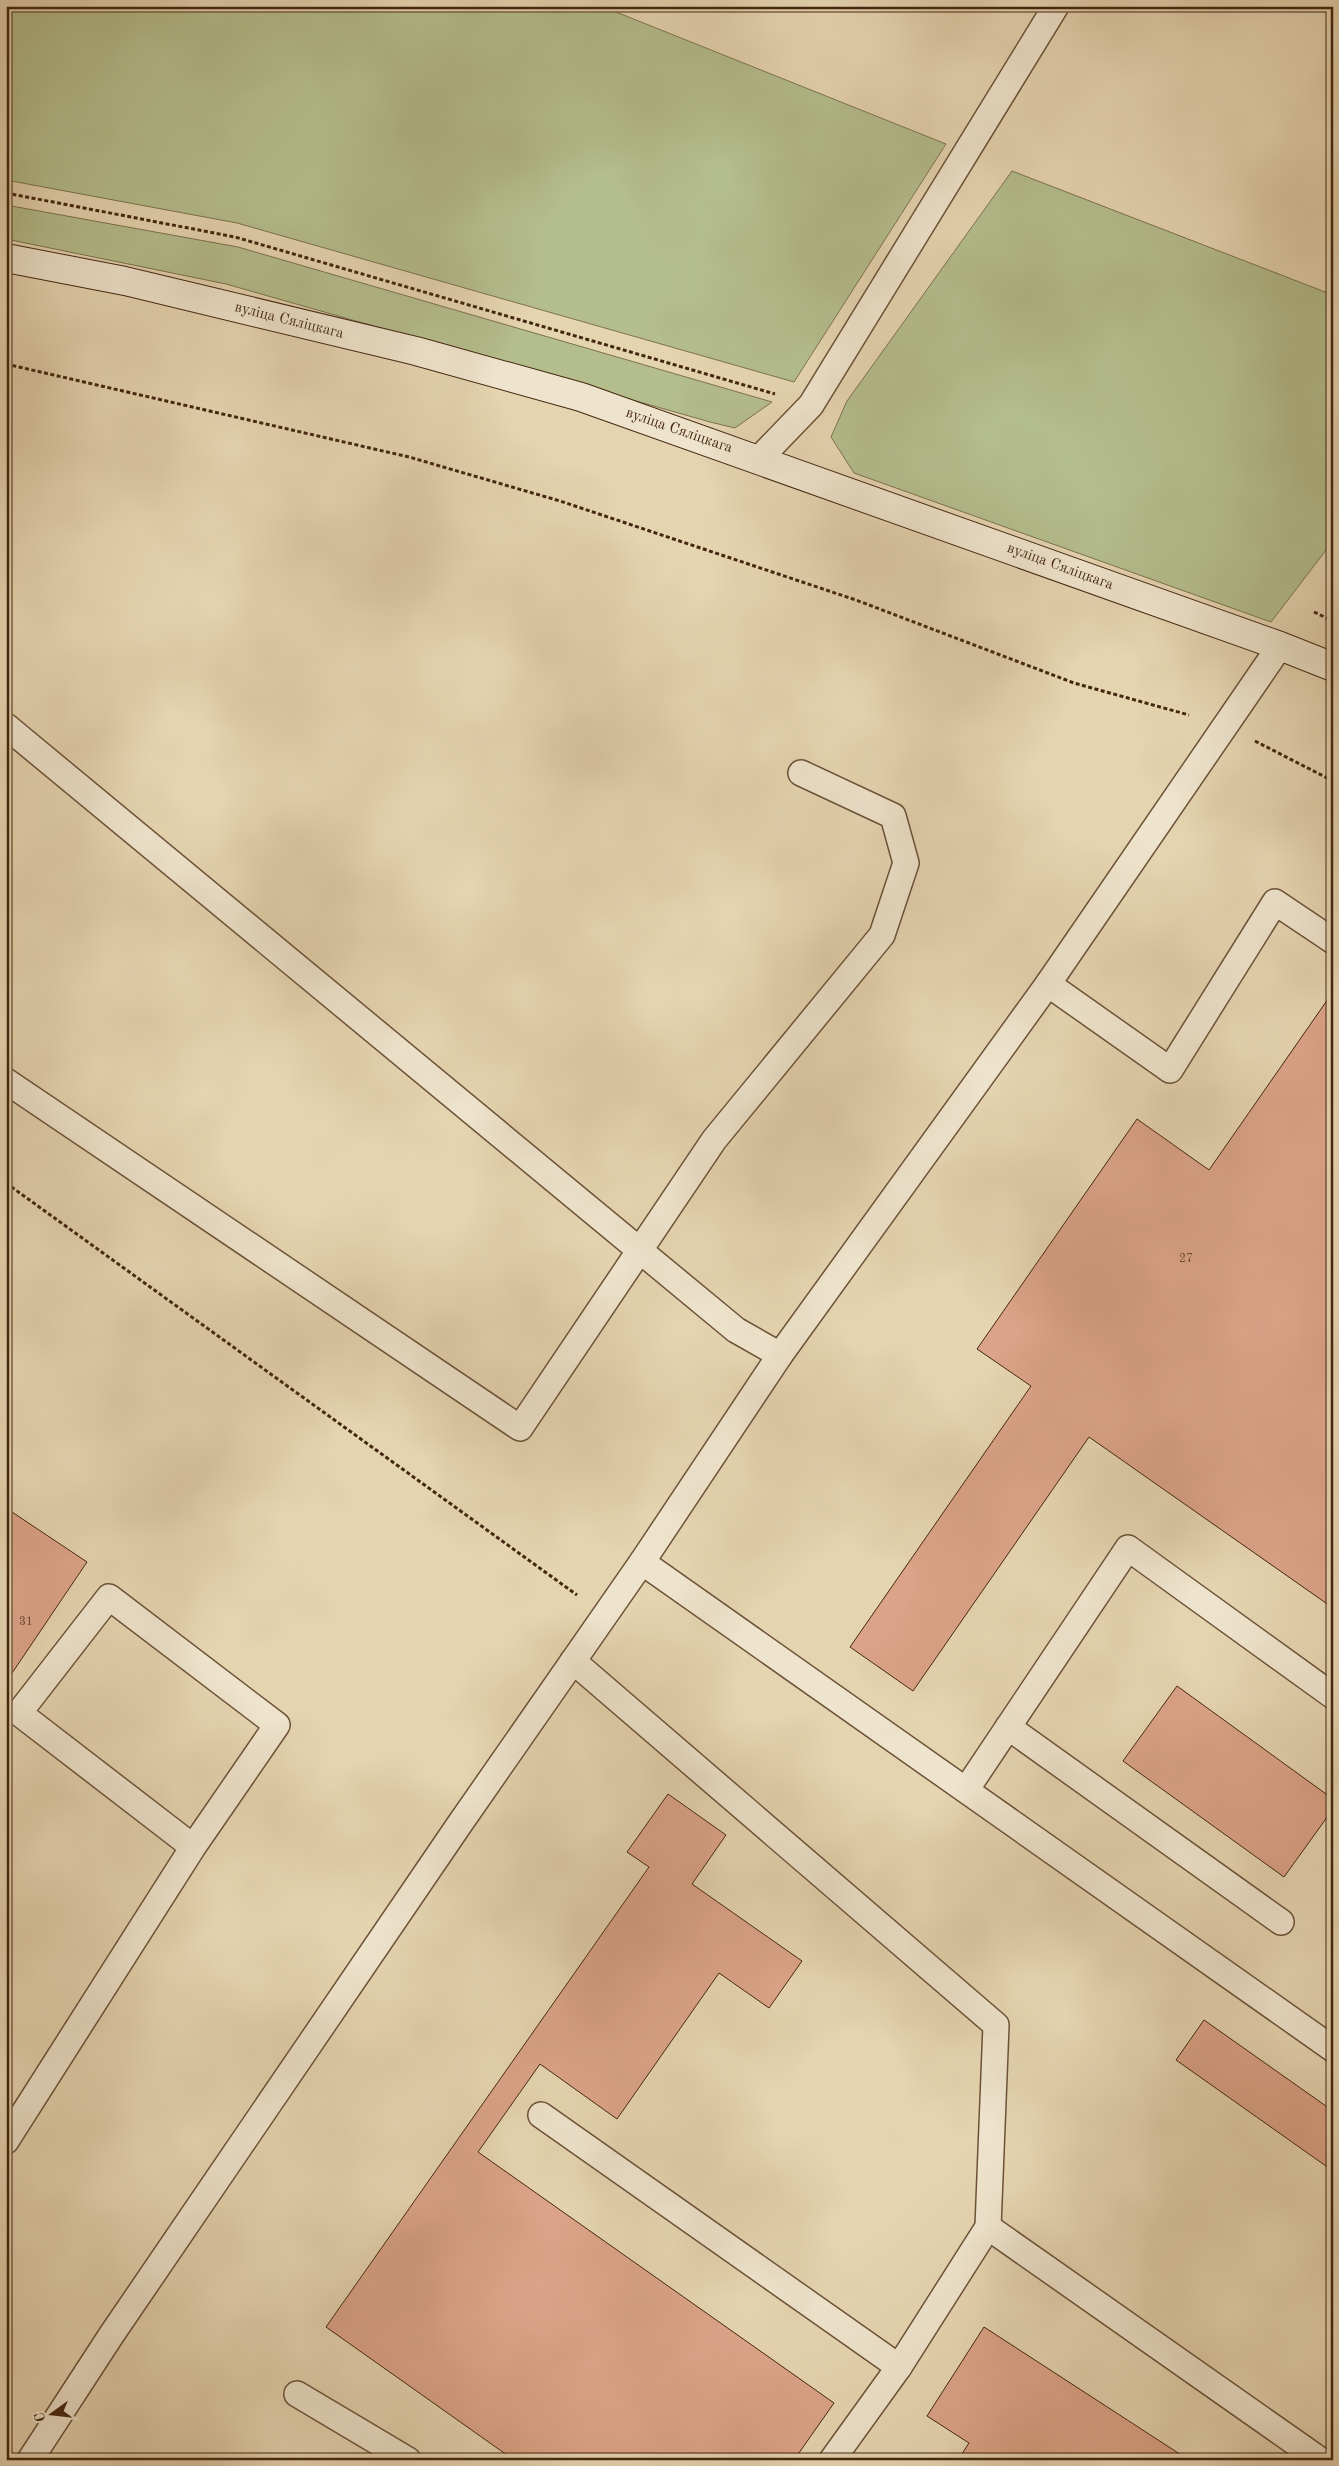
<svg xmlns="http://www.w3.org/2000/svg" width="1339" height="2466" font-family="'Old Standard TT',serif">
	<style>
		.green { fill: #b4bd8c; stroke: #7c724e }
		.building { fill: #dba387; stroke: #442710 }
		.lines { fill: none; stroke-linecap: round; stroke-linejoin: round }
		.lane-casing { stroke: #6c5238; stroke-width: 28 }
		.secondary-casing { stroke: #442710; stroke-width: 30 }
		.path { stroke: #442710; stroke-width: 3; stroke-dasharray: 4 2.5; stroke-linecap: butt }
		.lane { stroke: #eee3cc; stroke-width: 25 }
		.secondary { stroke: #eee3cc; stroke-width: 28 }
		.labels { text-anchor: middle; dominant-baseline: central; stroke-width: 4.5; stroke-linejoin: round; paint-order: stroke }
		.number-label { font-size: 12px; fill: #6a462e }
		.street-label { font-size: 15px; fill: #442710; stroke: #eee3cc }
	</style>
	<rect width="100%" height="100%" fill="#e5d4b0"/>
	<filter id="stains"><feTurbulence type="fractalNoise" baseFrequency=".004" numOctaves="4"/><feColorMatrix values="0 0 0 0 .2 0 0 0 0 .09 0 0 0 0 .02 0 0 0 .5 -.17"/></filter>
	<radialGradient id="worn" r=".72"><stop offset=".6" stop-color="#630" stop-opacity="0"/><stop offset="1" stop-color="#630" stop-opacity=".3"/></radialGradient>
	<g class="green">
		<polygon points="6,6 583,6 616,12 946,144 794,382 237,223 6,180"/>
		<polygon points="1012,171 1333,295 1333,541 1271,622 854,473 831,437 847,401"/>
		<polygon points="6,205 238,247 772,402 735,428 710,422 226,284 6,239"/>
	</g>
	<g class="building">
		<polygon points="1328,999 1333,1003 1333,1608 1089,1437 913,1691 850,1647 1031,1386 977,1349 1137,1119 1209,1170"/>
		<polygon points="6,1508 87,1562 6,1682"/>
		<polygon points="1177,1686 1333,1799 1333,1809 1284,1877 1123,1761"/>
		<polygon points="668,1794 726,1835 692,1884 802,1961 769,2008 719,1973 617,2119 540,2064 478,2152 834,2403 794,2460 514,2460 326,2327 649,1867 627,1852"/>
		<polygon points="1204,2020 1333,2111 1333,2171 1176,2060"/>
		<polygon points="984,2327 1189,2460 958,2460 969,2443 927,2416"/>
	</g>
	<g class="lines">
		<defs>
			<g id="lane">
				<polyline points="759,459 811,405 1056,6"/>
				<polyline points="6,726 736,1330 780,1355"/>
				<polyline points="1048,984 1170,1070 1275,902 1333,941"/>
				<polyline points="6,1081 520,1428 714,1140 882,935 906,863 893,816 801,773"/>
				<polyline points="642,1562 1333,2049"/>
				<polyline points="573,1661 996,2025 988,2227 899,2367 832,2460"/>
				<polyline points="1008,1727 1281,1922"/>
				<polyline points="966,1790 1128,1548 1333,1696"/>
				<polyline points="541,2115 899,2367"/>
				<polyline points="6,2141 193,1847 277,1725 109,1597 19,1713 193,1847"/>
				<polyline points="988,2227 1320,2460"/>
				<polyline points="297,2394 408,2460"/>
				<polyline points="30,2460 112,2334 459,1825 642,1562 780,1355 1048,984 1280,646"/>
			</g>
			<polyline id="secondary" points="6,258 125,281 416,351 581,397 1280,646 1333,667"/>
		</defs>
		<use href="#lane" class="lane-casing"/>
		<use href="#secondary" class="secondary-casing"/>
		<g class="path">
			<polyline points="6,193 235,237 775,394"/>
			<polyline points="6,364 409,457 560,501 856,600 1074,683 1189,715"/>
			<polyline points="1314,612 1333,621"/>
			<polyline points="1255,741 1333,781"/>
			<polyline points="6,1183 577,1595"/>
		</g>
		<use href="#lane" class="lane"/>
		<use href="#secondary" class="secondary"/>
	</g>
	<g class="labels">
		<g class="number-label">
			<text x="1186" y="1259">27</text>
			<text x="26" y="1622">31</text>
		</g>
		<g class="street-label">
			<text transform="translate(289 321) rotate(14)">вуліца Сяліцкага</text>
			<text transform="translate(679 431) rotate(19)">вуліца Сяліцкага</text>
			<text transform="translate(1060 567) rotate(20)">вуліца Сяліцкага</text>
		</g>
	</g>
	<rect width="1339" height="2466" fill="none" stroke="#e5d4b0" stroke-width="25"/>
	<rect x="8" y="8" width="1324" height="2451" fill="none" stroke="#442710" stroke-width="2.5"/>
	<rect x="12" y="12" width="1314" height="2441" fill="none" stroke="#442710"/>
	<g transform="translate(52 2414) rotate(255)" stroke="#eee3cc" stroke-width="4" paint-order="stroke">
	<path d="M0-4L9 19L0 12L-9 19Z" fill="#442710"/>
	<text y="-8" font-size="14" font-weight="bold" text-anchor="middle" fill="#442710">С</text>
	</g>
	<rect width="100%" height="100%" filter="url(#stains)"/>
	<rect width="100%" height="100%" fill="url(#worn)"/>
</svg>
